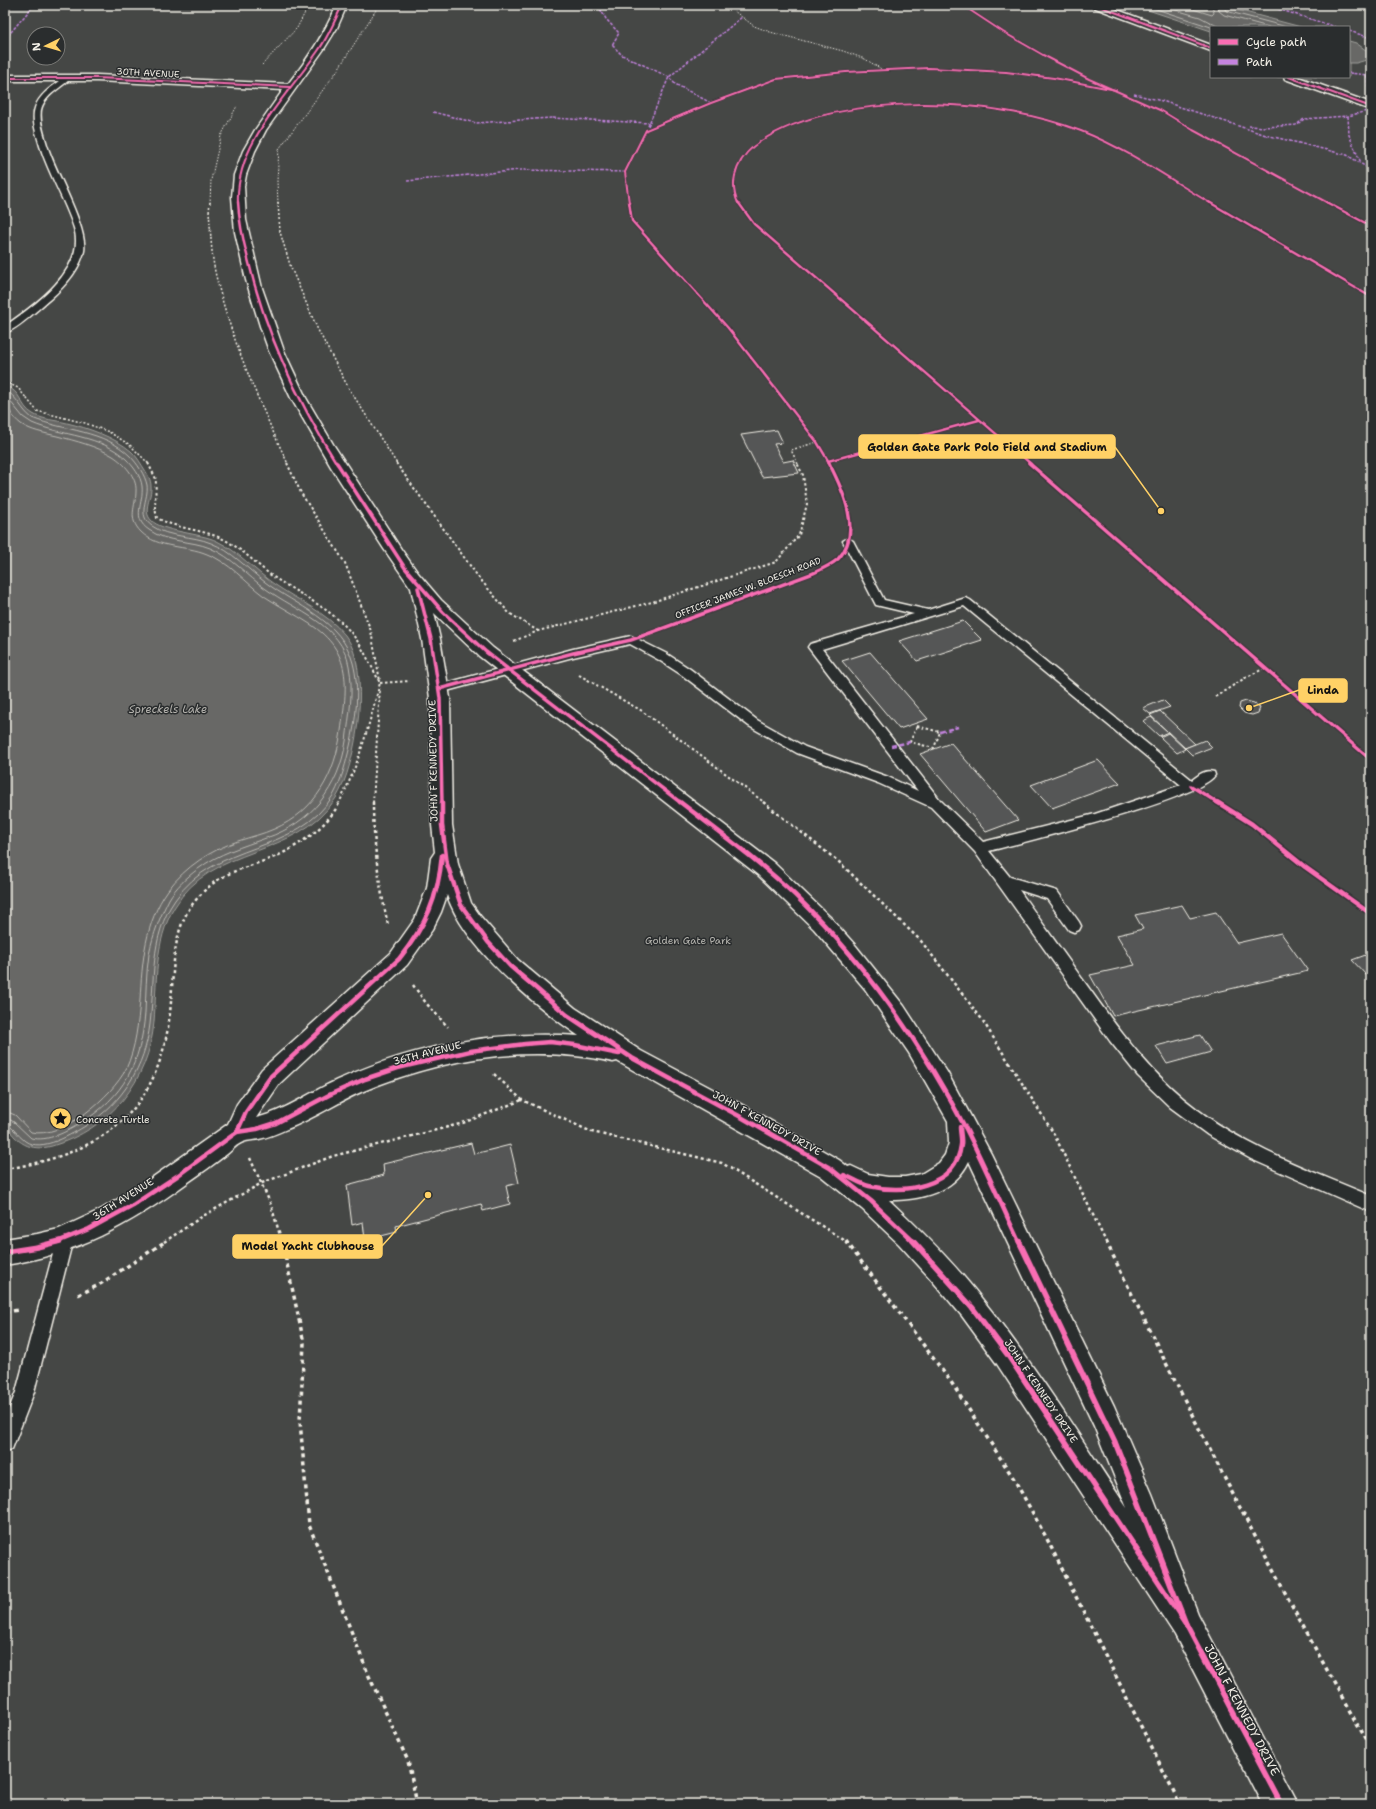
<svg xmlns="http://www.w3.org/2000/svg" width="1376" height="1809" font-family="'Shantell Sans',sans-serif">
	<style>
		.green { fill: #444645; stroke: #9c9c96; fill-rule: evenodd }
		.water { fill: #676866; stroke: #9f9f9a }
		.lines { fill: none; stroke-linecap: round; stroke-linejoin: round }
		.shore { stroke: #bcbab4; stroke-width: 1 }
		.building { fill: #555756; stroke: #f4f1e8 }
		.service-casing { stroke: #f4f1e8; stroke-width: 3 }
		.pedestrian-casing { stroke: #f4f1e8; stroke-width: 3 }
		.tertiary-casing { stroke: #f4f1e8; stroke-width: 3 }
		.path-far4 { stroke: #f4f1e8; stroke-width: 1; stroke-dasharray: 1.5 1.5; stroke-linecap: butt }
		.path-far3 { stroke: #f4f1e8; stroke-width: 1.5; stroke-dasharray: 2 2; stroke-linecap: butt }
		.path-far2 { stroke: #f4f1e8; stroke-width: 2; stroke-dasharray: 2.5 2.5; stroke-linecap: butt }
		.path-far1 { stroke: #f4f1e8; stroke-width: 2.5; stroke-dasharray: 3 3; stroke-linecap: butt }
		.path { stroke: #f4f1e8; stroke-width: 3.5; stroke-dasharray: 4 4; stroke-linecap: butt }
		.service { fill: #2a2d2e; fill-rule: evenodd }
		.pedestrian { fill: #2a2d2e; fill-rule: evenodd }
		.tertiary { fill: #2a2d2e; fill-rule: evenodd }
		.quiet-far1 { stroke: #c483df; stroke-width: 1.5; stroke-dasharray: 3 1.5; stroke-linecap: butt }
		.quiet { stroke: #c483df; stroke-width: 2.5; stroke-dasharray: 5 2.5; stroke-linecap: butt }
		.cycleway-far4-casing { stroke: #2a2d2e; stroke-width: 3 }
		.cycleway-far3-casing { stroke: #2a2d2e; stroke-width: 4 }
		.cycleway-far2-casing { stroke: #2a2d2e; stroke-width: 5.5 }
		.cycleway-far1-casing { stroke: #2a2d2e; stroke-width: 7 }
		.cycleway-casing { stroke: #2a2d2e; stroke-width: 8 }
		.cycleway-far4 { stroke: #f96db3; stroke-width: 2 }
		.cycleway-far3 { stroke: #f96db3; stroke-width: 2.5 }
		.cycleway-far2 { stroke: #f96db3; stroke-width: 3.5 }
		.cycleway-far1 { stroke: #f96db3; stroke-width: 4.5 }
		.cycleway { stroke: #f96db3; stroke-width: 5.5 }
		.labels { text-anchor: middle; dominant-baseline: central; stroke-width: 3; stroke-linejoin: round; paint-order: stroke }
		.far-street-label { font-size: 9px; fill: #f4f1e8; stroke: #2a2d2e }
		.street-label { font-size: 10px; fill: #f4f1e8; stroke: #2a2d2e }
		.park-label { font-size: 10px; fill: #b6b5af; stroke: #2a2d2e }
		.poi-label { font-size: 10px; fill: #f4f1e8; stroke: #2a2d2e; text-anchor: start }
		.water-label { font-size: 11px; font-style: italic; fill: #b5b3ae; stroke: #2a2d2e }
		.near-street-label { font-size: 12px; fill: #f4f1e8; stroke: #2a2d2e }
		.leader { fill: none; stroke: #ffd166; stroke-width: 1.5 }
		.callout-dot { fill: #ffd166; stroke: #2a2d2e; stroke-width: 1.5 }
		.callout { fill: #ffd166; stroke: #ffd166; stroke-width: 1.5 }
		.callout-label { font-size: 11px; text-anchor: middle; font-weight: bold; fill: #111 }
	</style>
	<rect width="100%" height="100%" fill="#2a2d2e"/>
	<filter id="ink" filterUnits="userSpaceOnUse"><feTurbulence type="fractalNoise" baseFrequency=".025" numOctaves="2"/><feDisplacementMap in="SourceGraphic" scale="8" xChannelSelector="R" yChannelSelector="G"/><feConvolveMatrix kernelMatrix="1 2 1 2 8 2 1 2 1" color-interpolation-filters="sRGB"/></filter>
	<g filter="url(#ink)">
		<path class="green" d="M5,5h1366v1799h-1366zM1211,27h138v50h-138zM34,34h24v24h-24z"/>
		<g class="water">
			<polygon points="1133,5 1219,5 1301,27 1211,27 1211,31"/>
			<polygon points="1349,41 1356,43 1370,53 1370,59 1356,63 1349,63"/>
			<path d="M5,386c17,5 14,20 28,28 10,6 23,6 34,9 21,5 47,14 64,28 6,5 10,13 14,19 3,5 6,10 6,16 1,12 -9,24 0,34 11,12 50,13 66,21 21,10 38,30 57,43 23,16 52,28 71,51 27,33 12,130 -9,163 -40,62 -124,45 -162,110 -20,34 -17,76 -20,114 -5,59 -44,107 -102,124 -22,6 -36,-3 -47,-23z"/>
		</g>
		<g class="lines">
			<g class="shore">
				<polyline points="1144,5 1211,27"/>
				<polyline points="1158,5 1200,17 1219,27"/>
				<polyline points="1180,5 1212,15 1214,13 1212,5"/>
				<polyline points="1218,5 1219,11 1224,15 1269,27"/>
				<polyline points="1223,5 1226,11 1287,27"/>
				<path d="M5,390c12,6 16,20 27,28 32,13 72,12 98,38 7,7 15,19 17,29 2,14 -11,30 5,41 17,12 40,9 59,17 21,8 36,26 54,39 31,24 77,38 88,81 7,26 3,57 -3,83 -4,16 -8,33 -16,48 -37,62 -119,46 -159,106 -26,37 -20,82 -25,124 -5,42 -27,78 -63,101 -15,9 -45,28 -62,16 -7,-5 -12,-14 -20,-19"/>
				<path d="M5,395l18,22 9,6c30,13 69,12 94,36 7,7 15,17 16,27 2,17 -11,32 7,44 18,13 42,10 61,18 22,9 37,28 56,41 30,22 76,36 83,77 5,25 0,50 -3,75 -7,47 -35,82 -80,97 -24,9 -47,15 -68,31 -11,8 -22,18 -29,30 -9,18 -16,35 -20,55 -3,20 -3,39 -4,59 -4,50 -21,83 -64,110 -15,9 -33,19 -50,15l-17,-16 -9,-5"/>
				<path d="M5,402c4,8 8,16 16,22 10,7 23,9 36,12 19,5 39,10 56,20 11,7 24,21 23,35 0,16 -9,27 5,41 17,17 45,13 66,22 22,8 38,28 57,42 15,10 31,18 46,28 43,28 37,62 31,107 -6,43 -25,80 -67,98 -11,5 -24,8 -36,12 -27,9 -53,26 -70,49 -23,32 -26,72 -28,110 -2,23 -4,47 -14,69 -13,26 -64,71 -95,63l-16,-17 -10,-4"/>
			</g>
		</g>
		<g class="building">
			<polygon points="777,430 783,443 774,444 783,462 793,460 799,473 762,477 741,435"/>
			<polygon points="963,621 982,640 917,661 899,641"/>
			<polygon points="870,652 928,719 899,729 842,661"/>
			<polygon points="1163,700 1170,707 1150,714 1143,708"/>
			<polygon points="1246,701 1254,703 1260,708 1258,713 1252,715 1244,713 1239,708 1240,703"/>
			<polygon points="1160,711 1195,744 1185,748 1150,715"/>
			<polygon points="1151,717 1168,732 1159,736 1143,721"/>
			<polygon points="1168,733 1185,749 1177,753 1160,737"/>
			<polygon points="1205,740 1212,747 1192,755 1185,748"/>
			<polygon points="951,743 1018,820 986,832 920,754"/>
			<polygon points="1098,760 1120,783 1052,808 1031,785"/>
			<polygon points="1182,905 1190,918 1216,912 1237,943 1281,933 1308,971 1113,1016 1090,975 1135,965 1117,935 1143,929 1135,915"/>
			<polygon points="1371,953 1371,974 1367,976 1352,960"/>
			<polygon points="1200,1035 1211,1052 1167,1064 1156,1046"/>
			<polygon points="471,1143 474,1154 510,1145 519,1183 506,1186 510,1204 483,1211 481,1204 396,1226 397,1232 365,1240 363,1222 352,1225 347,1185 384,1175 383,1164"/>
		</g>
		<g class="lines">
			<defs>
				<g id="service">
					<path d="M67,76l5,1c-9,10 -28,18 -31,33 -2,12 3,24 6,35 8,27 41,82 37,106 -4,19 -21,37 -35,49 -11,9 -31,29 -44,33v-7c29,-20 82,-57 69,-98 -9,-28 -25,-53 -34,-82 -3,-11 -9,-26 -5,-38 4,-14 21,-24 32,-32z"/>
					<path d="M848,538l5,3 31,59 44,10 38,-12 4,2 222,180c7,-5 13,-11 22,-8l1,3c-14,24 -191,67 -226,76l21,26 47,14 22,31 2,4 -2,4 -5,2 -5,-2 -22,-31 -28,-9c23,33 46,65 69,97 32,45 65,90 110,123 51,39 114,61 173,86v16l-120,-53 -43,-24 -38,-28 -32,-31 -28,-35 -135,-189 -44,-45 -53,-24 -81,-30 -48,-27 -67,-51 -23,-15 -29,-16 -57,13 -134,36 -4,-1 -2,-3 2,-3 138,-37 58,-13 36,18 23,15 67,51 48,27 83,30 30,14 -110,-144 2,-3 104,-30 -38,-9 -33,-64zM964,606l217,179 -86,29 -112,28 -43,-42 -118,-151z"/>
					<polygon points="65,1231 71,1233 73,1239 34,1392 12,1449 5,1451 5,1419 16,1392 57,1239 59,1233"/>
				</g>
				<g id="pedestrian">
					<polygon points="1091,5 1104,5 1211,45 1211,51 1093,7"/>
					<polygon points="1284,77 1298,77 1371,103 1371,110 1285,79"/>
				</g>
				<path id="tertiary" d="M337,5h10l-10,23 -13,21 -58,81 -11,21 -9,24 -2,11 2,34 16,68 22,63 22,47 27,46 68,105 17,24 23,27 52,48 281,215 56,54 26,29 48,60 43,66 44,82 123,252 38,88 46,120 100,190h-36l-87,-169 -178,-271 -35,-48 -32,-38 -31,-34 -37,-35 -41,-33 -204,-115 -4,1c-85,-18 -172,-4 -252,30 -25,11 -48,27 -74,37 -9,4 -18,8 -28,10 -5,1 -11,1 -16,3 -6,2 -11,8 -16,12 -13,10 -27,20 -40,29 -58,42 -110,71 -182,82v-26l32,-5 22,-5 43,-20 44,-27 82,-58 9,-20 25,-35 129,-116 24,-34 12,-31 4,-30 4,-6 -3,-27 -2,-127 -8,-59 -11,-51 -27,-39 -53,-82 -40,-69 -22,-47 -9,-25 -14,-46 -11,-48 -3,-35 2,-22 9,-24 12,-21 28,-40 -186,-9h-92v-6h92l191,9c20,-25 36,-50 49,-79zM434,613l45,43 279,219 56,54 51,60 44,64 39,68 1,22 -4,12 -6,8 -18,11 -16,3h-17l-20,-3 -17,-8 -3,1 -9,-7 -89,-51 -109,-58 -66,-43 -57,-48 -37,-43 -10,-14 -13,-39 -6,-39 -2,-127 -10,-59zM447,895c17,52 88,111 132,141 -81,-6 -163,9 -237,42 -29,12 -56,33 -86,40l24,-35 127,-118 25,-35 9,-18zM969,1161l125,265 33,82c-47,-71 -92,-143 -145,-209 -28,-36 -60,-68 -93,-99 32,0 65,-7 80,-39z"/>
			</defs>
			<use href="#service" class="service-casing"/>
			<use href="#pedestrian" class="pedestrian-casing"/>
			<use href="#tertiary" class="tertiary-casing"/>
			<g class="path-far4">
				<polyline points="726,5 754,26 770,32 843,51 865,59 883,70"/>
				<polyline points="262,65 297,28 309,5"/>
				<polyline points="210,203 211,180 221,136 237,106"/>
				<polyline points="278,203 277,181 279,149 337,71 376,10 376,5"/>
			</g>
			<g class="path-far3">
				<path d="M210,202l-1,10c2,21 2,43 7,64 15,64 44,128 72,188"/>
				<polyline points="278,202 280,232 291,268 318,330 348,387 397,464"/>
				<polyline points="5,382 18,388 37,411 85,423 109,432 130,445 149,464"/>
				<polyline points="798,464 791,450 817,442"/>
			</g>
			<g class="path-far2">
				<path d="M148,463l8,16 -1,29 2,10c20,11 43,11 64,20 19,9 34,25 51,38 25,17 54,30 75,52 15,16 23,36 33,55 -11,41 -21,82 -41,120"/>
				<polyline points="287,463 301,493 345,563 371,631 380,681"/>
				<polyline points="396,463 479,578 509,613 538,631"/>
				<polyline points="514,641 538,631 652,602 776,562 799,535 807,504 803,475 797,463"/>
				<polyline points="579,675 642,711 765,803"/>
				<polyline points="380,683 410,681"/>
				<polyline points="1215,697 1245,678 1265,668"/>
				<polygon points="917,726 940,732 934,748 910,742"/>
				<polyline points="1212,799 1218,803"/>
				<polyline points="373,803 380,688"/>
			</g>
			<g class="path-far1">
				<path d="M373,802c0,42 6,82 15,123"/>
				<polyline points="763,802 839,862 921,941 981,1018 1054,1134 1106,1242"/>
				<polyline points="1217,802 1252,824 1305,867 1371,914"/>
				<polyline points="413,985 426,1003 448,1027"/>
				<polyline points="494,1074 522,1100 592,1132 722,1163 847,1242"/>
				<polyline points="250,1158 271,1205 282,1242"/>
				<path d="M5,1169c102,-16 158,-60 166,-167 3,-35 1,-73 24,-101 26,-32 50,-31 84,-46 24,-12 48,-29 61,-53"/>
				<polyline points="164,1242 203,1216 262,1183 333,1156 460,1124 522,1100"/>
			</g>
			<g class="path">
				<polyline points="282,1241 304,1343 300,1421 309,1525 369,1676 408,1761 417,1804"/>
				<polyline points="846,1241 951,1382 1014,1479 1046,1537 1180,1804"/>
				<path d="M1106,1241c83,172 171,341 265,508"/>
				<polyline points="78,1295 97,1286 166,1241"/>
				<polyline points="5,1312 19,1310"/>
			</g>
			<use href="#service" class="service"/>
			<use href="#pedestrian" class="pedestrian"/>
			<use href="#tertiary" class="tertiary"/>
			<g class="quiet-far1">
				<polyline points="598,5 606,19 619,33 612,45 622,55 669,77 675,84 711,103"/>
				<polyline points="1265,5 1336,27"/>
				<polyline points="1349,31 1371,38"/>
				<polyline points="5,39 34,5"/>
				<polyline points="1349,73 1367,75"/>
				<polyline points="1371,74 1367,75 1368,88 1371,94"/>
				<polyline points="1134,94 1162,101 1266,135 1347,155 1371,170"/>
				<polyline points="433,112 476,123 551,118 650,123"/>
				<polyline points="1348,116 1349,135 1361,163"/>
				<polyline points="648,126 669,77 742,17"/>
				<polyline points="1249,126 1265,127 1296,125 1304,119 1348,116 1371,110"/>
				<polyline points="407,181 521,170 625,172"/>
			</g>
			<g class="quiet">
				<polyline points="940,732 958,727"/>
				<polyline points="891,746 910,742"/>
			</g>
			<defs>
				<g id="cycleway-far4">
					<polyline points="962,5 1003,32 1043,55 1089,79 1162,111 1193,130 1328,203"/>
					<polyline points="1096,5 1211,48"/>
					<polyline points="1289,77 1371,107"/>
					<polyline points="5,78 97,78 290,87"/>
					<path d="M238,203c-3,-59 49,-107 80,-152 10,-14 17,-30 24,-46"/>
					<polyline points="629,203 625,172 646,130 711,103 776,79 846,72 929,68 1006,72 1054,78 1116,90"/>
					<path d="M738,203c-11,-24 2,-49 23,-62 79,-51 234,-44 320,-10 46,18 87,47 129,72"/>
				</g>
				<g id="cycleway-far3">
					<path d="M238,202c1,19 5,38 10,57 17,74 49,141 89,205"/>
					<polyline points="629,202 632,221 728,328 817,442 830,464"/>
					<polyline points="738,202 754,224 1031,464"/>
					<polyline points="1209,202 1371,297"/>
					<polyline points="1326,202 1371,226"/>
					<polyline points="828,461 979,420"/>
				</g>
				<g id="cycleway-far2">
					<polyline points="337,463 405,568 443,612 486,652 681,803"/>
					<polyline points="1029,463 1371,760"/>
					<polyline points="418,588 431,639 440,698 442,803"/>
					<path d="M439,689l134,-36 58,-13 180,-66c9,-4 19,-8 27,-15 25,-26 5,-69 -9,-96"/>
					<polyline points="1191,786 1218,803"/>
				</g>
				<g id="cycleway-far1">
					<polyline points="442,802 442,825 447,864 461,905 488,942 510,966 567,1015 632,1058 741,1117 830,1168 871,1201 914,1242"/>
					<path d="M680,802c39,30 79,59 115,93 70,68 126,148 171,234 19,37 35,75 53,113"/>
					<polyline points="1217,802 1252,824 1305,867 1371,914"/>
					<path d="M237,1132l9,-20 25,-36 128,-117c27,-34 39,-60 43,-104"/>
					<path d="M844,1175c8,3 16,9 25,11 33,8 87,2 92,-41 1,-5 -1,-12 -1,-18"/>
					<polyline points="57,1242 89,1229 133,1205 177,1176 237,1132 257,1129 276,1123 329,1095 365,1079 398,1068 470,1051 525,1044 550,1042 575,1045 619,1054"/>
				</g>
				<g id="cycleway">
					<polyline points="913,1241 972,1307 1007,1354 1186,1624 1281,1804"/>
					<polyline points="1019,1241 1115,1442 1186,1624"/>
					<polyline points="5,1252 37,1247 60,1241"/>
				</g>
			</defs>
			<use href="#cycleway-far4" class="cycleway-far4-casing"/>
			<use href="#cycleway-far3" class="cycleway-far3-casing"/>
			<use href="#cycleway-far2" class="cycleway-far2-casing"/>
			<use href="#cycleway-far1" class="cycleway-far1-casing"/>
			<use href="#cycleway" class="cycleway-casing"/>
			<use href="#cycleway-far4" class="cycleway-far4"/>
			<use href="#cycleway-far3" class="cycleway-far3"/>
			<use href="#cycleway-far2" class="cycleway-far2"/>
			<use href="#cycleway-far1" class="cycleway-far1"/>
			<use href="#cycleway" class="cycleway"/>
		</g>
	</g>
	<defs>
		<symbol id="sight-disc" viewBox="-11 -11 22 22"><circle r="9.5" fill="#ffd166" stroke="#2a2d2e"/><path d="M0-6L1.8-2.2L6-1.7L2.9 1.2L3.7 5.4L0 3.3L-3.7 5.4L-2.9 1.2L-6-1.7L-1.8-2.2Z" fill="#111"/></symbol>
	</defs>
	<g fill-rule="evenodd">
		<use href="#sight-disc" x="48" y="1106" width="25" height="25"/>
	</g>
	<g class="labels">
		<g class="far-street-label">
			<text transform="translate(148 73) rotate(3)">30TH AVENUE</text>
			<text transform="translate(748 588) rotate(-21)">OFFICER JAMES W. BLOESCH ROAD</text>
		</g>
		<g class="street-label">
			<text transform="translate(433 761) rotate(-91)">JOHN F KENNEDY DRIVE</text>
			<text transform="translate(427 1053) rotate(-14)">36TH AVENUE</text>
			<text transform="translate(767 1123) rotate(29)">JOHN F KENNEDY DRIVE</text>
			<text transform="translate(123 1199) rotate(-32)">36TH AVENUE</text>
			<text transform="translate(1041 1391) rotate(56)">JOHN F KENNEDY DRIVE</text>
		</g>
		<g class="park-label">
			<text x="688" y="940">Golden Gate Park</text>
		</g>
		<g class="poi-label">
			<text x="76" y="1119">Concrete Turtle</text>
		</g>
		<g class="water-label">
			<text x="168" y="709">Spreckels Lake</text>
		</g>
		<g class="near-street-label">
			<text transform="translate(1242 1710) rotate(62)">JOHN F KENNEDY DRIVE</text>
		</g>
	</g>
	<path class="leader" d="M1161 511L1115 447M1249 708L1299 690M428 1195L382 1246"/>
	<g class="callout-dot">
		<circle cx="1161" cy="511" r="4"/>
		<circle cx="1249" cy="708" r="4"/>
		<circle cx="428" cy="1195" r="4"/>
	</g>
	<g class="callout">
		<rect x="859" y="435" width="256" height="23" rx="4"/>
		<rect x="1299" y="679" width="48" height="23" rx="4"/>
		<rect x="233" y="1235" width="149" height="23" rx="4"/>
	</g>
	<g class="callout-label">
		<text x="987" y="451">Golden Gate Park Polo Field and Stadium</text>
		<text x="1323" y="694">Linda</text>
		<text x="308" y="1250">Model Yacht Clubhouse</text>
	</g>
	<rect width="1376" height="1809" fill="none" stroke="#2a2d2e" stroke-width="20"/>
	<rect x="10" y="10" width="1356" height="1789" fill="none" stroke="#f4f1e8" stroke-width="1.5" filter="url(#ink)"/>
	<rect x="1210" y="26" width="140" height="52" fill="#2a2d2e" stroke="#7b7b78"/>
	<rect x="1218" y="39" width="20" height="6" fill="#f96db3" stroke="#7b7b78"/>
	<text x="1246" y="46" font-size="12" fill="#f4f1e8">Cycle path</text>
	<rect x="1218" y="59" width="20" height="6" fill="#c483df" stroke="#7b7b78"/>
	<text x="1246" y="66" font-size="12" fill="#f4f1e8">Path</text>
	<g transform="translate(46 46) rotate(265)"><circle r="19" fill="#2a2d2e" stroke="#7b7b78"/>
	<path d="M0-3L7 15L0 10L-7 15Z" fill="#ffd166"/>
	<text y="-6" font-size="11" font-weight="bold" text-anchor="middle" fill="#f4f1e8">N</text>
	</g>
</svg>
